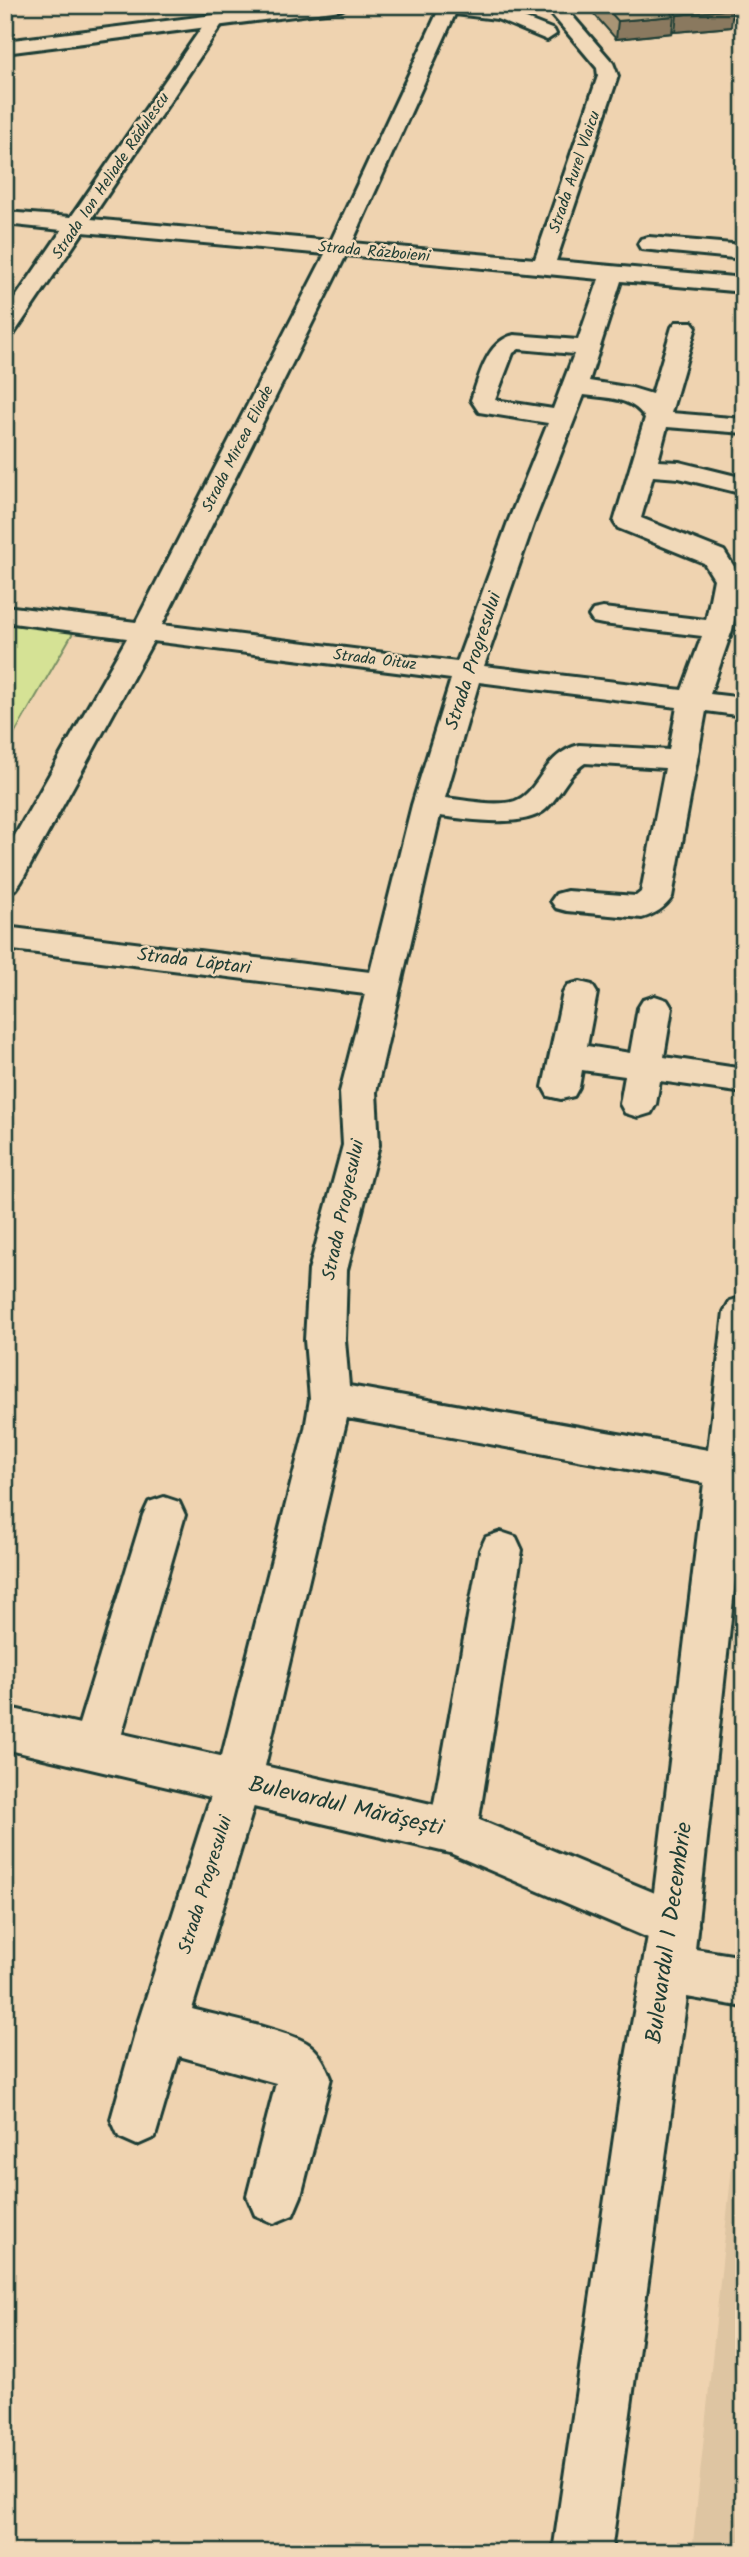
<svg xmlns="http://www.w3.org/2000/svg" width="749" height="2557" font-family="Kalam,sans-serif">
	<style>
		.built { fill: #dec5a2 }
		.green { fill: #d5e295; stroke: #7a9064; stroke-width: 2 }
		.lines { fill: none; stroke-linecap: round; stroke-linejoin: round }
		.minor-casing { stroke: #1f3d34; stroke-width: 6 }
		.major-casing { stroke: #1f3d34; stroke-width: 6 }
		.minor { fill: #f1d9b9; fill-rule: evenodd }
		.major { fill: #f1d9b9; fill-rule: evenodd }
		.wall { fill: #a99575; stroke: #1f3d34; stroke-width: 2 }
		.shaded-wall { fill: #8a795f; stroke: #1f3d34; stroke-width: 2 }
		.building { fill: #c5ad88; stroke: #1f3d34; stroke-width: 2 }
		.labels { text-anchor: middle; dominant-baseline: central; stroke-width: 5; stroke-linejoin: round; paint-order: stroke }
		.far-street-label { font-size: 16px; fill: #1f3d34; stroke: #f1d9b9 }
		.street-label { font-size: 19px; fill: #1f3d34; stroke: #f1d9b9 }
		.near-street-label { font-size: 23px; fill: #1f3d34; stroke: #f1d9b9 }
	</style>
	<rect width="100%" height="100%" fill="#efd3b0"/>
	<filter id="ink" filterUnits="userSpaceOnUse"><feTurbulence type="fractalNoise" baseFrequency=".0143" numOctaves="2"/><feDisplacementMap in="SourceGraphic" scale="14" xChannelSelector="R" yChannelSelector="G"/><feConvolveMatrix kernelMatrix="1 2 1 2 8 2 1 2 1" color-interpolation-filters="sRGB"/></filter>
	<g filter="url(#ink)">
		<polygon class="built" points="744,2051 744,2552 692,2552"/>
		<polygon class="green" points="5,621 74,631 5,750"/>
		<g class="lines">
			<defs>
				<g id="minor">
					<path d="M441,5l60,4 53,21 2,4 -9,6 -50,-21 -42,-5 -103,229 183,16 63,-183 -1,-8 -53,-63h19l50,58 5,13 -62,185 188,17v14l-123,-11 -32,100 43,7 20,6 20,-67 4,-5h16l4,5 -25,86 73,6v14l-77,-6 -9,34 21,1 65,16v16l-65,-16 -26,-2 -12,42 83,33 18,28 -10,51 -22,64 34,4v18l-38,-5 -34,186c-7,11 -17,17 -30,21l-75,-7 -11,-3 -5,-7 5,-7 11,-3 69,5 5,-4 24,-124 -80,-5c-18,12 -24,32 -39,46 -22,20 -79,10 -106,7l-64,276 3,53 -32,125 -2,70 4,46 359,64 16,-138 6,-11 14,-4v201l-49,451 49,8v50l-57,-10 -76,555h-58l72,-490 25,-137 54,-442 -357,-65 -86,365 -69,226c23,6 106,24 119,37 10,8 15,20 20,32l-30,118 -8,19 -19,8 -19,-8 -8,-19 29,-113 -97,-27 -24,81 -18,8 -18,-8 -8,-18 26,-93 78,-243 90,-354 5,-30 -5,-59 4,-70 34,-125 -3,-53 25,-98 -360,-45v-22l365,45 42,-167 39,-126 -298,-38 -132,241 -5,7 -11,3v-39l122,-215 -122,-16v-16l131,16 189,-368 -242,-22 -70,103 -8,2v-24l57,-83 -57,-6v-12l66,5 138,-200 6,-2 9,6 -133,198 240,22zM346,255l253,24 -21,61 -64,-5c-28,7 -34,41 -43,65l8,12 69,11 -40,99 -51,140 -295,-37zM519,349l55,5 -21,55 -58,-9 18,-47zM584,395c23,3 48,2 61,23l-31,104 4,6 86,35 10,16 -8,41 -103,-12 -10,2 -4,6 4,6 10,2 99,12 -20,54 -198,-24 50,-144zM479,682l198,25 -8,43 -90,-5c-36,9 -40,48 -64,56 -20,6 -50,-1 -70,-3z"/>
					<polygon points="723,5 743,5 744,20 738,19"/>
					<polygon points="649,237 744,245 744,259 641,249 638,244 641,239"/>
					<polygon points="580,982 592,985 597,993 587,1046 630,1053 638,1008 643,1000 655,996 667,1000 672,1008 664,1057 744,1069 744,1093 660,1081 656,1104 651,1113 638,1117 625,1113 620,1104 625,1076 582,1070 579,1087 574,1096 561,1099 548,1096 543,1087 563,993 568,985"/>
					<polygon points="164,1497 179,1502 185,1515 118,1747 111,1762 95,1768 79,1762 72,1747 143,1515 149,1502"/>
					<polygon points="501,1532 516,1537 522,1550 477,1831 470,1847 453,1853 436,1847 429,1831 480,1550 486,1537"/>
				</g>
				<g id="major">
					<polygon points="295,5 350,5 341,10 5,53 5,41"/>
					<polygon points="5,1707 453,1809 691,1908 698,1925 691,1942 674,1949 450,1853 5,1749"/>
				</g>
			</defs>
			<use href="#minor" class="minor-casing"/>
			<use href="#major" class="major-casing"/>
			<use href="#minor" class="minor"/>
			<use href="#major" class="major"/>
		</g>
		<polygon class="wall" points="586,5 728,5 731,27 675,32 673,30 672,33 616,39"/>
		<g class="shaded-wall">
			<polygon points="733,9 731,27 675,32 677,15"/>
			<polygon points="674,16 672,33 616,39 618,21"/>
		</g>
		<g class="building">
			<polygon points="604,5 664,5 674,16 618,21"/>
			<polygon points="668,5 728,5 733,9 677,15"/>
		</g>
	</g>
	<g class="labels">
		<g class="far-street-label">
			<text transform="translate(575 172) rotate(-71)">Strada Aurel Vlaicu</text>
			<text transform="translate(111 176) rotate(-56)">Strada Ion Heliade Rădulescu</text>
			<text transform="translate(374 252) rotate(5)">Strada Războieni</text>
			<text transform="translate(238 449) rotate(-63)">Strada Mircea Eliade</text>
			<text transform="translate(375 660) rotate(7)">Strada Oituz</text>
		</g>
		<g class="street-label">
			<text transform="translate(474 661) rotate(-72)">Strada Progresului</text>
			<text transform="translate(194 962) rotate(7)">Strada Lăptari</text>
			<text transform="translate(344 1210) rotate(-78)">Strada Progresului</text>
			<text transform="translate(206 1885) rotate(-73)">Strada Progresului</text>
		</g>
		<g class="near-street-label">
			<text transform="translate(346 1807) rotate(13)">Bulevardul Mărășești</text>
			<text transform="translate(670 1933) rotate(-82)">Bulevardul 1 Decembrie</text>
		</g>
	</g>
	<rect width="749" height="2557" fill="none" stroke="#f1d9b9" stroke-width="28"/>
	<rect x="14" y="14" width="721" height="2529" fill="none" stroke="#1f3d34" stroke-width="2.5" filter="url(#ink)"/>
</svg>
